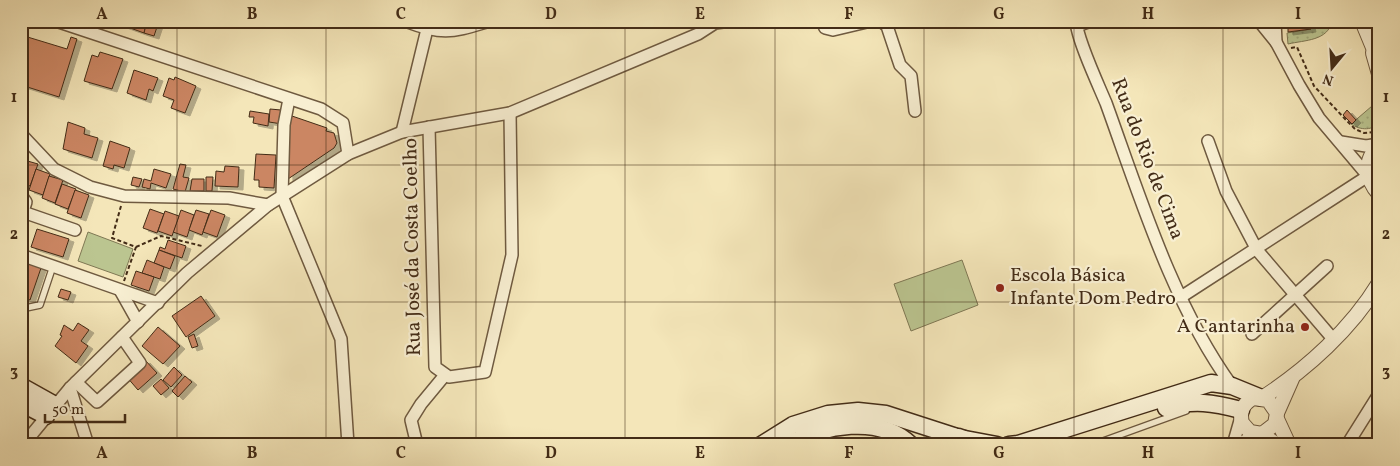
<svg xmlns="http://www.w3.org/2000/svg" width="1400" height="466" font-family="Vollkorn,serif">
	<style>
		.grass { fill: url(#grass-dots); stroke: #7f7854 }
		.garden { fill: #bbc590; stroke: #7f7854 }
		.building { fill: #cb8663; stroke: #432c17; filter: url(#shadow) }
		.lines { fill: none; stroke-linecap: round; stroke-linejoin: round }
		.service-casing { stroke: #6f5a40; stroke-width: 8 }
		.minor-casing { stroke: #6f5a40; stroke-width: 14 }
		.tertiary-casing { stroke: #6f5a40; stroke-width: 16 }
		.secondary-casing { stroke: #432c17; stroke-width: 19 }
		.path { stroke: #432c17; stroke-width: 2; stroke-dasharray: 4 2.5; stroke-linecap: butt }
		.service { stroke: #f8efd2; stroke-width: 5.5 }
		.minor { stroke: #f8efd2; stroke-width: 11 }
		.tertiary { stroke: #f8efd2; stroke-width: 14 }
		.secondary { stroke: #f8efd2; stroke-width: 16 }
		.grid { fill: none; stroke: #432c17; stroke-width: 1; stroke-opacity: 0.55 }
		.poi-dot { fill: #8f2418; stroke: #f8efd2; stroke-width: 2 }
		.labels { text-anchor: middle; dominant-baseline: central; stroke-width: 4.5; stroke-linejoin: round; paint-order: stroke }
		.street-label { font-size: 20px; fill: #432c17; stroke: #f8efd2 }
		.poi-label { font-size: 20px; fill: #432c17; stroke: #f8efd2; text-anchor: start }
		.neatline { fill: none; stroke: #432c17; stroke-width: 2 }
		.grid-label { font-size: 16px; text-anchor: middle; font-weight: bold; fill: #432c17 }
	</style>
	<defs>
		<pattern id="grass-dots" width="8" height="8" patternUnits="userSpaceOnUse" patternTransform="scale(1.25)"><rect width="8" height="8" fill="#bbc590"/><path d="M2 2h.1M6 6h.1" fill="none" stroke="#a2a97b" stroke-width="1.8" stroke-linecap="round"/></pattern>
		<filter id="shadow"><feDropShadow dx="5" dy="3" stdDeviation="0" flood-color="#0004"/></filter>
	</defs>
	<rect width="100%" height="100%" fill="#f4e6b9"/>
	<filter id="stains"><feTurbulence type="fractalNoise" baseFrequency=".004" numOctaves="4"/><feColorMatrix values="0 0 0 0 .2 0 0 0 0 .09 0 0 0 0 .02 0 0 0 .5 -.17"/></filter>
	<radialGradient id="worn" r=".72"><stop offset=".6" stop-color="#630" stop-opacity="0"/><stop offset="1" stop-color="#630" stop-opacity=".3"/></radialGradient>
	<g class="grass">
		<path d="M1309,21h23c-4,20 -27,19 -44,23l-1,-11 24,-4z"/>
		<path d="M1379,100c0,6 1,15 0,20 -4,12 -20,10 -28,4z"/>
	</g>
	<g class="garden">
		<polygon points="88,232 133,249 123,277 78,261"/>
		<polygon points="962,260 978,305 911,331 894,284"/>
	</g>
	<g class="building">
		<polygon points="123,21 135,21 133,29 122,25"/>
		<polygon points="135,21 147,21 144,33 133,29"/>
		<polygon points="147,21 159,21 154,36 144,33"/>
		<polygon points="1304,21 1309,21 1311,29 1288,32 1288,27 1305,26"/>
		<polygon points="21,35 67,49 71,37 77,39 59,97 21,85"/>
		<polygon points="100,52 123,59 112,89 84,81 92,55 98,57"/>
		<polygon points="134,70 158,78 153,91 149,89 146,100 127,93"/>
		<polygon points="175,77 196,86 185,113 171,108 174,100 163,96 169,78 174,80"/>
		<polygon points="270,109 281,110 282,124 269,122"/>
		<polygon points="1347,110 1356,120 1352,124 1343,115"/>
		<polygon points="250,111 269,114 268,126 253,123 254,117 249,117"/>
		<polygon points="292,116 327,128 326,131 334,133 337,143 334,148 288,179 287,132"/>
		<polygon points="68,122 85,128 84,134 98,138 92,158 63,149"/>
		<polygon points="110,141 130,148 124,168 114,165 113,169 103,166"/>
		<polygon points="256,154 276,155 274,188 259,187 259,180 254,180"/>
		<polygon points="24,160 38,164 30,186 21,183 21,169"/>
		<polygon points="180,164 186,165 183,177 189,178 185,192 173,189"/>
		<polygon points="225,166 239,167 238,187 215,186 216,171 224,172"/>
		<polygon points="36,169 50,174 43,195 29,190"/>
		<polygon points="154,169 171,174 166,188 151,183 150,189 142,187 144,179 151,181"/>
		<polygon points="49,176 63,180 55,203 42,198"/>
		<polygon points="133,177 142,179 139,187 131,185"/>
		<polygon points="206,177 213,177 212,191 206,191"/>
		<polygon points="192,179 204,179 204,191 190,191"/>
		<polygon points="62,184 76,189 68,209 55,204"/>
		<polygon points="75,190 89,195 81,218 67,213"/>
		<polygon points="150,209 164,214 157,233 143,228"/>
		<polygon points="181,210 194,215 187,237 173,232"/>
		<polygon points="196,210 209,214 202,235 189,230"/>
		<polygon points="211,210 225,215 217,237 203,232"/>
		<polygon points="165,211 179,216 172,236 158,231"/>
		<polygon points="37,229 69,239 63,257 31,247"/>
		<polygon points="168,240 186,246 182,258 159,250 160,247 165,249"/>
		<polygon points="159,250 175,256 170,269 154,263"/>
		<polygon points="147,260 164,267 160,279 142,273"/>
		<polygon points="23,261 41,268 30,300 21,297"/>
		<polygon points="136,271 154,277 149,291 131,285"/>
		<polygon points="61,289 71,292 68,300 58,297"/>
		<polygon points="201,296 215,316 186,337 172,316"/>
		<polygon points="78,323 89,330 81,341 88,346 76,363 55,346 62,336 60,335 64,325 73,331"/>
		<polygon points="158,327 180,346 163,364 142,346"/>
		<polygon points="194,334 198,346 192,348 188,337"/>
		<polygon points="145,360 157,373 138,390 126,376"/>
		<polygon points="174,367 182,375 171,387 163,380"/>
		<polygon points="185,376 192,382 178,397 172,391"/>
		<polygon points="161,379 169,388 161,395 153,386"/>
	</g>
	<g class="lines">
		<defs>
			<g id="service">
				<polyline points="21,309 40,305 53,266"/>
				<polyline points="1092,445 1186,411"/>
			</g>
			<g id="minor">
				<polyline points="56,21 321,109 343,123 348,154"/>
				<path d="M405,21c39,15 47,11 85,0"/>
				<polyline points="822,21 825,28 833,30 871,21"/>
				<polyline points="881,21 887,26 900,65 911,76 915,111"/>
				<polyline points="1010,21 1012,21"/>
				<path d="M1076,21c1,18 22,63 30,82 34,94 67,202 126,283"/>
				<polyline points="1259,21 1276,42"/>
				<polyline points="1077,26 1091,21"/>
				<polyline points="289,99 284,125 282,196 341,339 348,445"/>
				<polyline points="429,127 435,367 449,377 485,372 512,255 510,113"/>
				<polyline points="402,132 429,21"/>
				<polyline points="21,134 54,169 90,187 124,196 229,198 268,205"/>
				<polyline points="1208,141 1226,191 1257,250 1333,339"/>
				<polyline points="1341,142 1366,146 1379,144"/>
				<polyline points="21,195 26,202 21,217"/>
				<polyline points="23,212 75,230"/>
				<polyline points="21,255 158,303"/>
				<polyline points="120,290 138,322"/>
				<polyline points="1181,297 1368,176 1319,118 1299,85 1276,42 1275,21"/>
				<polyline points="1252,334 1327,266"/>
				<polyline points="76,382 97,402 140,363 122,337"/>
				<polyline points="70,388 88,445"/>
				<polyline points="23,445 70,388 187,273 268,205 348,154 402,132 510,113 698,34 715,23 731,21"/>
				<polyline points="417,445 411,420 421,404 445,375"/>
				<polyline points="1233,445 1241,417"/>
				<polyline points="1237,445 1256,434"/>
				<polyline points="1347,445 1379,394"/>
			</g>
			<g id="tertiary">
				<polyline points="1362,21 1379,62"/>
				<polyline points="1373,53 1379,74"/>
				<path d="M1379,146c-16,14 -13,34 0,48"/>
				<path d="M1262,398c45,-29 89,-69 117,-115"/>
				<polyline points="1277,413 1292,379"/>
				<polyline points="1277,419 1289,445"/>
				<path d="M1262,434l13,-10 2,-11 -9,-13 -15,-2c-10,6 -14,13 -11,25l8,9 12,2 15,11"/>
			</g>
			<g id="secondary">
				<polyline points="21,386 55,405"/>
				<polyline points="21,403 46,416"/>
				<path d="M1166,408c27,-9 48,-5 75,2"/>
				<polyline points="965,439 997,445"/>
				<polyline points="761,445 793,425 828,414 858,411 886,414 954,436"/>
				<path d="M788,445c35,-20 91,-31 123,0"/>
				<path d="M935,445c10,-12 27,-11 37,0"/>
				<polyline points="1009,445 1018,444 1211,383 1232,386 1259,397"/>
			</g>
		</defs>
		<use href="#service" class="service-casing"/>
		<use href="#minor" class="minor-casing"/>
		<use href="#tertiary" class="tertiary-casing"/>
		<use href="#secondary" class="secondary-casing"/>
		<g class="path">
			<polyline points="1291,48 1297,47 1314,86 1347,121 1355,129 1364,133 1374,132 1379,127"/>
			<polyline points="1378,92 1379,93"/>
			<polyline points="121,206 112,238 136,247 124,281"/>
			<polyline points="136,247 161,236 202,246"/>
		</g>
		<use href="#service" class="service"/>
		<use href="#minor" class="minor"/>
		<use href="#tertiary" class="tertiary"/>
		<use href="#secondary" class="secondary"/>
	</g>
	<path class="grid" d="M177,21v424M326,21v424M476,21v424M625,21v424M775,21v424M924,21v424M1074,21v424M1223,21v424M21,165h1358M21,302h1358"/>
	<g class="poi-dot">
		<circle cx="1000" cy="288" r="5"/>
		<circle cx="1305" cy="327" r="5"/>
	</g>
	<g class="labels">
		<g class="street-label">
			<text transform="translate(1147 159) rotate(69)">Rua do Rio de Cima</text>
			<text transform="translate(413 247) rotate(-91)">Rua José da Costa Coelho</text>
		</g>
		<g class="poi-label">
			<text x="1010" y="276">Escola Básica<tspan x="1010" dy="23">Infante Dom Pedro</tspan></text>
			<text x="1295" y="327" text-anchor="end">A Cantarinha</text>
		</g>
	</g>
	<rect width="1400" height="466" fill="none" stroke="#f4e6b9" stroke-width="55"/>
	<g transform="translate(1332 68) rotate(198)" stroke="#f8efd2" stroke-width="4" paint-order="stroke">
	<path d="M0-4L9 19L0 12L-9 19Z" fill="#432c17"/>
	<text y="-8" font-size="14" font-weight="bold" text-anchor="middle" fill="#432c17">N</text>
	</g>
	<path d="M45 414v8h80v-8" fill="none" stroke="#432c17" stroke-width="2.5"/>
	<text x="52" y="414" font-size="15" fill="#432c17" stroke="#f8efd2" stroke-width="4" paint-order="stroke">50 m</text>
	<rect x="28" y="28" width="1344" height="410" class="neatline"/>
	<g class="grid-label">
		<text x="102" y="19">A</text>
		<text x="252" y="19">B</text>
		<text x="401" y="19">C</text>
		<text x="551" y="19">D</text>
		<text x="700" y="19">E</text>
		<text x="849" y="19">F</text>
		<text x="999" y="19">G</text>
		<text x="1148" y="19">H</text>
		<text x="1298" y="19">I</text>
		<text x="14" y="102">1</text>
		<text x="1386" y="102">1</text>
		<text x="14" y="239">2</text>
		<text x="1386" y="239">2</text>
		<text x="14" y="376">3</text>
		<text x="1386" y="376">3</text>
		<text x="102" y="458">A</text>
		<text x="252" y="458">B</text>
		<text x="401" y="458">C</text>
		<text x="551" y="458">D</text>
		<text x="700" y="458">E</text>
		<text x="849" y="458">F</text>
		<text x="999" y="458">G</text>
		<text x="1148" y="458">H</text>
		<text x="1298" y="458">I</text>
	</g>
	<rect width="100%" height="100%" filter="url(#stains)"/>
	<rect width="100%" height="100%" fill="url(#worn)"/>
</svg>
